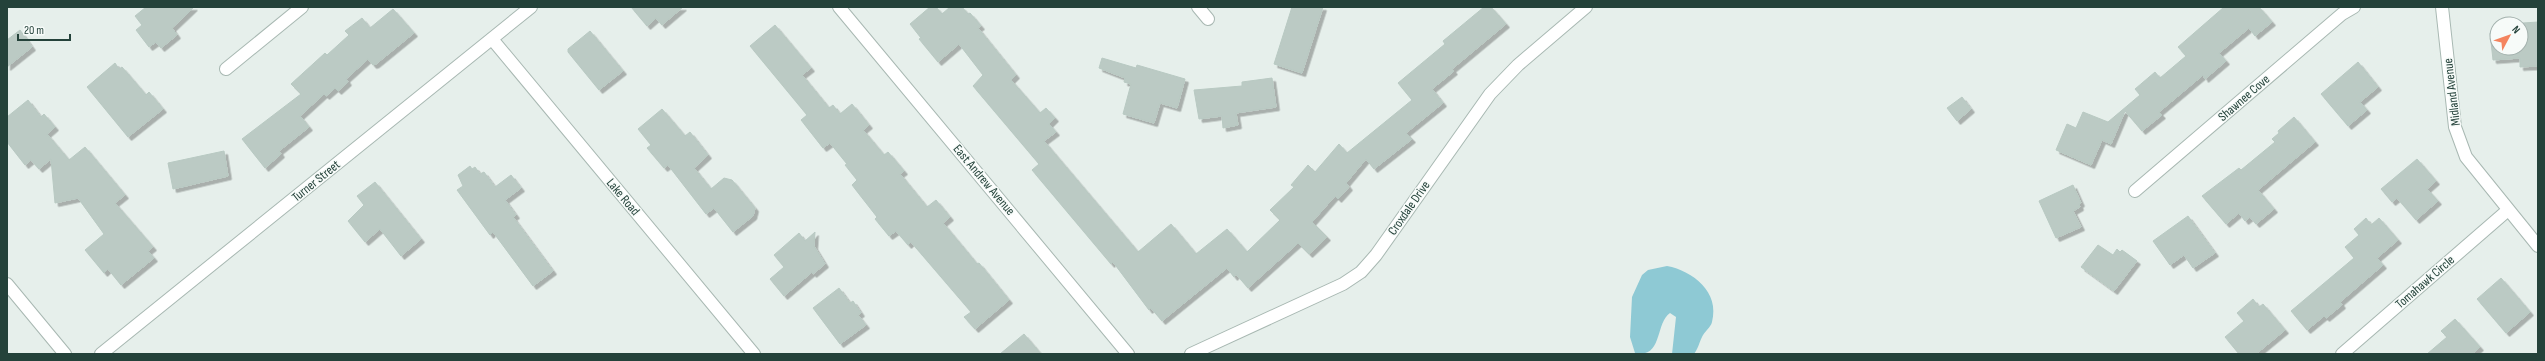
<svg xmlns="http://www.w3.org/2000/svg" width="2545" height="361" font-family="'Sofia Sans Condensed',sans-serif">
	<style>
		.water { fill: #8ec9d4 }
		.building { fill: #bbcac4; stroke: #b8c9c2; filter: url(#shadow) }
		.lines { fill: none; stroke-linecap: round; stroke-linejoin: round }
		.minor-casing { stroke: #a8b8b2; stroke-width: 14 }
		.tertiary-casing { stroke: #a8b8b2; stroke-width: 14 }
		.minor { stroke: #fff; stroke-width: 12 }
		.tertiary { stroke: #fff; stroke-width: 12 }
		.labels { text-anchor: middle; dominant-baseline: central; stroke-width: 3; stroke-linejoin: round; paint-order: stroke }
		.street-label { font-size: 13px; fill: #24423a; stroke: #f7fbf9 }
	</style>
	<defs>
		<filter id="shadow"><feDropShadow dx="3.5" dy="3.5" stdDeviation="0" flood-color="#0004"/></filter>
	</defs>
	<rect width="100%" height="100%" fill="#e6efeb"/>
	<path class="water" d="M1667,266c26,5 53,26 45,56 -1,5 -8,10 -10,15 -3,6 -4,12 -8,17h-22l4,-37 -6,-4c-15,10 -7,46 -35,40l-5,-16 2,-40 10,-22 6,-5z"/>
	<g class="building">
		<polygon points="146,7 194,7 172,28 177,35 161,48 156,42 149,47 136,30 142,25 135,16"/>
		<polygon points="631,7 683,7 662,25 656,18 647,26"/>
		<polygon points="930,7 936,7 942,14 950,7 962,7 968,14 970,13 981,26 978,28 1016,75 1011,80 1040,113 1046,108 1055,118 1049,124 1056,132 1044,141 1138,252 1171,224 1196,254 1227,229 1247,252 1280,220 1270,210 1294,187 1291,185 1308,165 1315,172 1339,144 1347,153 1412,100 1398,83 1445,44 1443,41 1484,7 1491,7 1506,24 1452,69 1454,71 1432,89 1443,103 1406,133 1412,139 1374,169 1366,159 1346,183 1349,187 1338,199 1335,196 1312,222 1327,237 1309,254 1298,243 1248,288 1236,274 1234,277 1227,268 1162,321 1151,308 1149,310 1113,262 1111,264 1032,170 1039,164 973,86 983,75 959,44 938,62 919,39 921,38 910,24"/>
		<polygon points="1292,7 1323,7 1302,73 1274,64"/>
		<polygon points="2224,7 2259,7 2272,22 2255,36 2249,28 2219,53 2226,61 2205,79 2203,75 2159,112 2162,115 2142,131 2125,111 2111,144 2102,140 2091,165 2056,150 2067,124 2076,128 2083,112 2108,122 2140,95 2135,89 2155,72 2160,78 2186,56 2178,47"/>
		<polygon points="393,9 414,33 376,64 373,65 368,59 346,79 348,82 338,91 335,88 326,96 324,94 300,116 309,127 279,151 281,154 265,168 242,139 301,94 291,84 325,53 327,55 349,35 345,31 362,18 370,28"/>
		<polygon points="2538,22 2538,66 2520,67 2520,58 2493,60 2490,33 2497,32 2497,48 2521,48 2521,26 2523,23"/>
		<polygon points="775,25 811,68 802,75 829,108 833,105 840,114 852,104 869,125 863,130 884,155 888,152 904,171 900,174 927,207 936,200 950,217 943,223 977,264 979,263 1009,300 975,329 964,317 971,312 911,242 908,245 896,231 889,236 875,219 877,217 852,185 857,180 845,165 847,164 830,143 823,148 801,120 807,115 750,46"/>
		<polygon points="20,30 32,47 7,67 7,40"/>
		<polygon points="590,31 623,71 599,90 568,52 568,49"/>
		<polygon points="1102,58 1136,68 1137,65 1185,79 1177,108 1160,103 1154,123 1123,114 1131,84 1124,82 1125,78 1099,68"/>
		<polygon points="2358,62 2378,87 2360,102 2367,110 2348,126 2321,94"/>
		<polygon points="115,63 119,69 122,67 146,95 149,92 163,109 128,137 87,87"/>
		<polygon points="1272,78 1276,107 1236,113 1238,125 1223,128 1222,116 1199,119 1194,90 1242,86 1242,82"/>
		<polygon points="1962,97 1971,109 1957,121 1947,108"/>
		<polygon points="28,100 41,117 44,114 55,127 47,134 69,160 85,147 125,195 115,203 153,247 148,251 154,258 121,285 108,269 104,273 85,250 104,234 78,198 55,203 51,159 39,169 31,160 25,165 7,142 7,117"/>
		<polygon points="662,109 685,136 690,132 708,155 694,168 711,189 724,178 732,180 755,208 753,216 733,232 714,208 706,214 668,165 664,168 647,148 651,145 638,129"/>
		<polygon points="2294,117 2315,142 2258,190 2274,209 2256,224 2250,217 2245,221 2239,213 2226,224 2202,196 2239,168 2241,170 2275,142 2272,139 2279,133 2278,131"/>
		<polygon points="224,151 228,176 173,189 168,163"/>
		<polygon points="2417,159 2436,181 2427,189 2438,201 2416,220 2397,198 2392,202 2381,189"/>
		<polygon points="470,166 472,169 475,167 480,174 484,172 495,187 511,175 521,188 505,200 516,215 513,217 553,271 533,286 493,232 490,235 457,190 463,186 458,175"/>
		<polygon points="375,182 421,239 401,256 380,229 365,242 348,221 364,205 357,196"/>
		<polygon points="2073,185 2081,203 2079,204 2080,207 2073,211 2081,227 2056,238 2039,201"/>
		<polygon points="2188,216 2215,253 2193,268 2184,255 2170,265 2153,241"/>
		<polygon points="2366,218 2371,225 2379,218 2398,240 2377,258 2383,265 2340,302 2342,305 2326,318 2324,316 2307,330 2291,311 2354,258 2345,247 2359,235 2354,229"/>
		<polygon points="815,232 814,246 825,264 813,274 812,272 784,296 770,279 784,267 774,255 799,233 805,241"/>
		<polygon points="2098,245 2113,255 2117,249 2120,252 2122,250 2137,261 2114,291 2081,267"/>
		<polygon points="2501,278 2530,312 2506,333 2477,299"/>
		<polygon points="839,288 850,303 853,301 861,313 858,315 866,325 840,344 813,308"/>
		<polygon points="2253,299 2259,307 2263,304 2285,330 2256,354 2239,354 2225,337 2244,321 2237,313"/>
		<polygon points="2455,319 2480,347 2472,354 2427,354 2447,337 2441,331"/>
		<polygon points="1024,334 1041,354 1000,354"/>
	</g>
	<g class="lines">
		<defs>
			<g id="minor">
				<polyline points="839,7 1128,354"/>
				<polyline points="1198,7 1208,19"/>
				<polyline points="2442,7 2455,127 2466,157 2538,246"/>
				<polyline points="492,39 754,354"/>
				<polyline points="226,69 302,7"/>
				<polyline points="2135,191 2342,14 2354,7"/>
				<polyline points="1191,354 1343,284 1361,272 1376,255 1490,94 1518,65 1586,7"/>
				<polyline points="2342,354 2508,210"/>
			</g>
			<g id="tertiary">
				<polyline points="7,284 65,354"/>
				<polyline points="101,354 531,7"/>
			</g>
		</defs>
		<use href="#minor" class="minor-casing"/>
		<use href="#tertiary" class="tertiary-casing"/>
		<use href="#minor" class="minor"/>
		<use href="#tertiary" class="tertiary"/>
	</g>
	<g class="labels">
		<g class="street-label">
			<text transform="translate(2452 92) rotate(-97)">Midland Avenue</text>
			<text transform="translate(2244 98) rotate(-41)">Shawnee Cove</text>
			<text transform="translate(984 180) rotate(50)">East Andrew Avenue</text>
			<text transform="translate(316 181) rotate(-39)">Turner Street</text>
			<text transform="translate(623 197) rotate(50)">Lake Road</text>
			<text transform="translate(1409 208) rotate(-55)">Croxdale Drive</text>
			<text transform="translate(2425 282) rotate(-41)">Tomahawk Circle</text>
		</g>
	</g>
	<rect width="2545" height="361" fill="none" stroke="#24423a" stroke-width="16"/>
	<g transform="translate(2509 36) rotate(49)"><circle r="19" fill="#f7fbf9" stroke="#a3b1ad"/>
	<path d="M0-3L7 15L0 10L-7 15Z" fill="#f4845f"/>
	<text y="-6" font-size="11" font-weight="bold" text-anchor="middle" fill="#24423a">N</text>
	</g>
	<path d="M18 34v6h52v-6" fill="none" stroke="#24423a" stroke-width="2"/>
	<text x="24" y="34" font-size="12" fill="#24423a" stroke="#f7fbf9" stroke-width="3" paint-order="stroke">20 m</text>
</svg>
